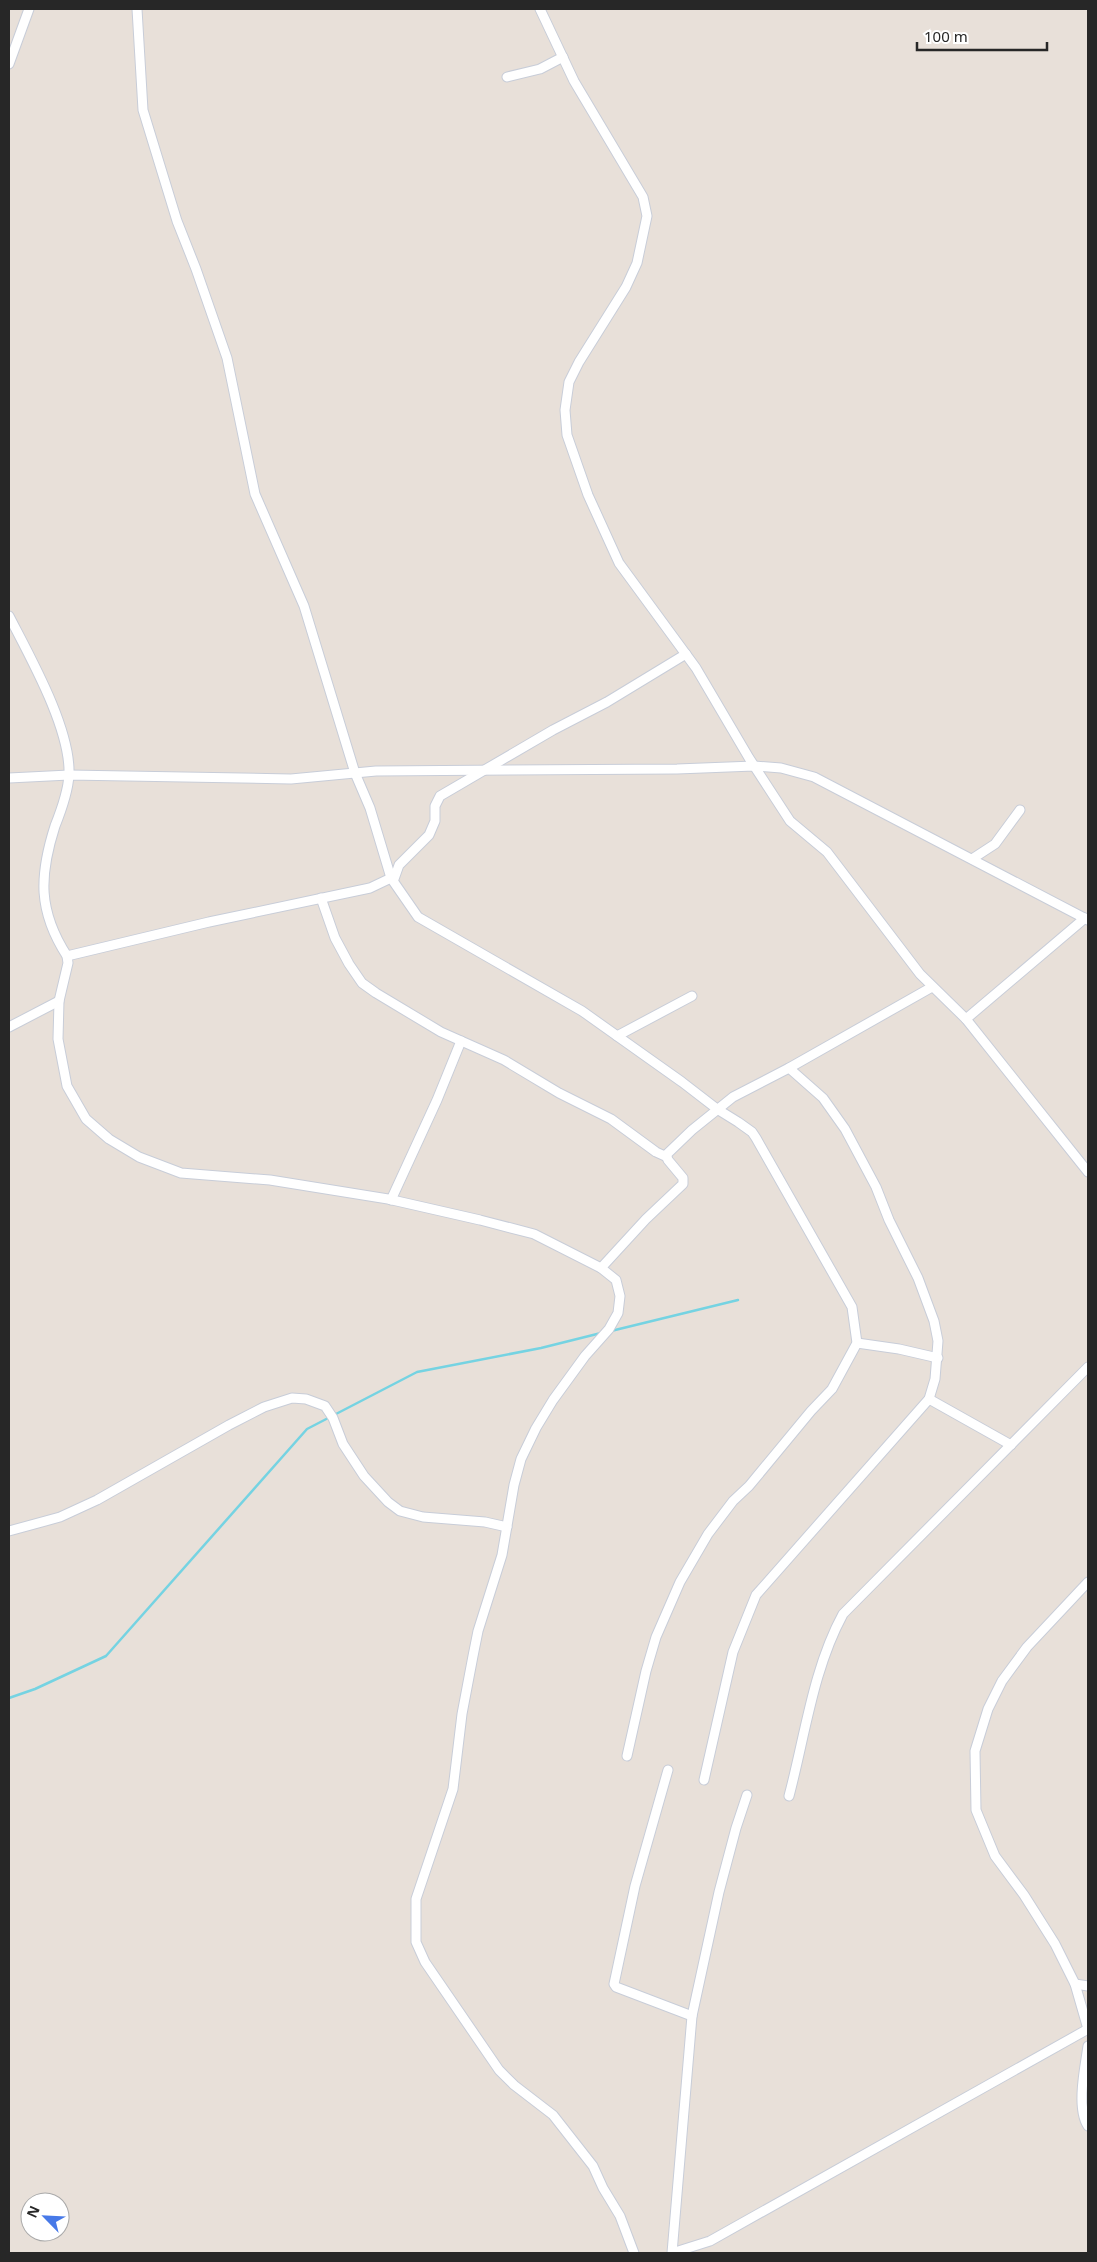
<svg xmlns="http://www.w3.org/2000/svg" width="1097" height="2262" font-family="'Noto Sans',sans-serif">
	<style>
		.lines { fill: none; stroke-linecap: round; stroke-linejoin: round }
		.stream { stroke: #75d3e2; stroke-width: 2.5 }
		.street-casing { stroke: #c8cdd8; stroke-width: 11 }
		.street { stroke: #fff; stroke-width: 9 }
	</style>
	<rect width="100%" height="100%" fill="#e8e0d9"/>
	<g class="lines">
		<g class="stream">
			<polyline points="611,1331 738,1300"/>
			<polyline points="9,1698 35,1689 106,1656 307,1429 417,1372 541,1348 601,1333"/>
		</g>
		<defs>
			<g id="street">
				<polyline points="137,9 143,110 177,221 196,269 227,358 255,494 304,606 355,773 370,808 391,878"/>
				<polyline points="540,9 574,81 643,197 647,216 637,263 626,287 579,362 569,382 565,410 567,435 588,495 619,563 696,668 749,758 790,821 827,852 920,974 966,1019 1088,1172"/>
				<polyline points="9,64 29,9"/>
				<polyline points="507,77 540,69 563,57"/>
				<path d="M9,616c21,41 62,113 60,159 -1,17 -8,36 -14,51 -16,50 -17,85 12,130l1,7 -9,38 -1,38 9,47 19,33 23,20 30,18 42,16 89,7 118,19 92,21 54,14 67,34 15,12 4,16 -2,17 -9,16 -24,27 -32,44 -17,28 -15,31 -7,26 -12,70 -24,76 -5,25 -11,58 -9,75 -37,110v43l9,20 74,108 15,15 39,30 40,51 10,22 17,28 14,37"/>
				<polyline points="9,778 69,775 291,779 376,771 677,769 754,766 781,768 814,777 1088,920"/>
				<polyline points="972,859 995,844 1020,810"/>
				<polyline points="394,879 399,865 429,835 435,821 435,806 440,796 553,730 607,702 686,654"/>
				<polyline points="321,898 335,938 349,964 362,983 376,993 441,1032 504,1060 559,1093 611,1119 656,1152 667,1157"/>
				<polyline points="67,956 209,922 370,888 391,878 418,917 582,1011 682,1082 717,1109 738,1122 752,1132 756,1138 852,1307 857,1343 832,1389 811,1411 749,1486 733,1501 708,1534 680,1582 656,1637 646,1671 627,1756"/>
				<polyline points="966,1019 1085,918"/>
				<polyline points="9,1027 59,1001"/>
				<polyline points="617,1036 692,996"/>
				<polyline points="391,1200 437,1100 461,1041"/>
				<polyline points="601,1268 646,1219 683,1184 683,1178 668,1160 666,1155 692,1130 733,1097 789,1068 932,987"/>
				<polyline points="857,1343 899,1349 938,1358"/>
				<polyline points="929,1399 1011,1445"/>
				<polyline points="9,1531 60,1517 97,1500 229,1425 264,1407 292,1398 306,1399 325,1406 333,1418 343,1444 364,1476 388,1502 400,1511 423,1517 485,1522 507,1527"/>
				<polyline points="1088,1582 1027,1647 1002,1681 988,1709 975,1751 976,1810 995,1856 1024,1895 1055,1944 1075,1984 1088,2029"/>
				<polyline points="668,1770 635,1886 614,1984 616,1987 692,2016"/>
				<polyline points="704,1780 733,1652 756,1595 929,1399 935,1379 938,1341 934,1321 918,1278 889,1220 876,1187 845,1129 823,1098 789,1068"/>
				<polyline points="747,1795 736,1828 719,1892 692,2016 672,2253 710,2241 1088,2029"/>
				<path d="M789,1796c16,-60 24,-127 54,-182l245,-247"/>
				<polyline points="1075,1984 1088,1986"/>
				<path d="M1088,2046c-3,21 -12,62 0,80"/>
			</g>
		</defs>
		<use href="#street" class="street-casing"/>
		<use href="#street" class="street"/>
	</g>
	<rect width="1097" height="2262" fill="none" stroke="#272727" stroke-width="20"/>
	<g transform="translate(45 2217) rotate(294)"><circle r="24" fill="#ffffff" stroke="#a9a9a9"/>
	<path d="M0-4L9 19L0 12L-9 19Z" fill="#4779e8"/>
	<text y="-8" font-size="14" font-weight="bold" text-anchor="middle" fill="#272727">N</text>
	</g>
	<path d="M917 42v8h130v-8" fill="none" stroke="#272727" stroke-width="2.5"/>
	<text x="924" y="42" font-size="15" fill="#272727" stroke="#ffffff" stroke-width="4" paint-order="stroke">100 m</text>
</svg>
